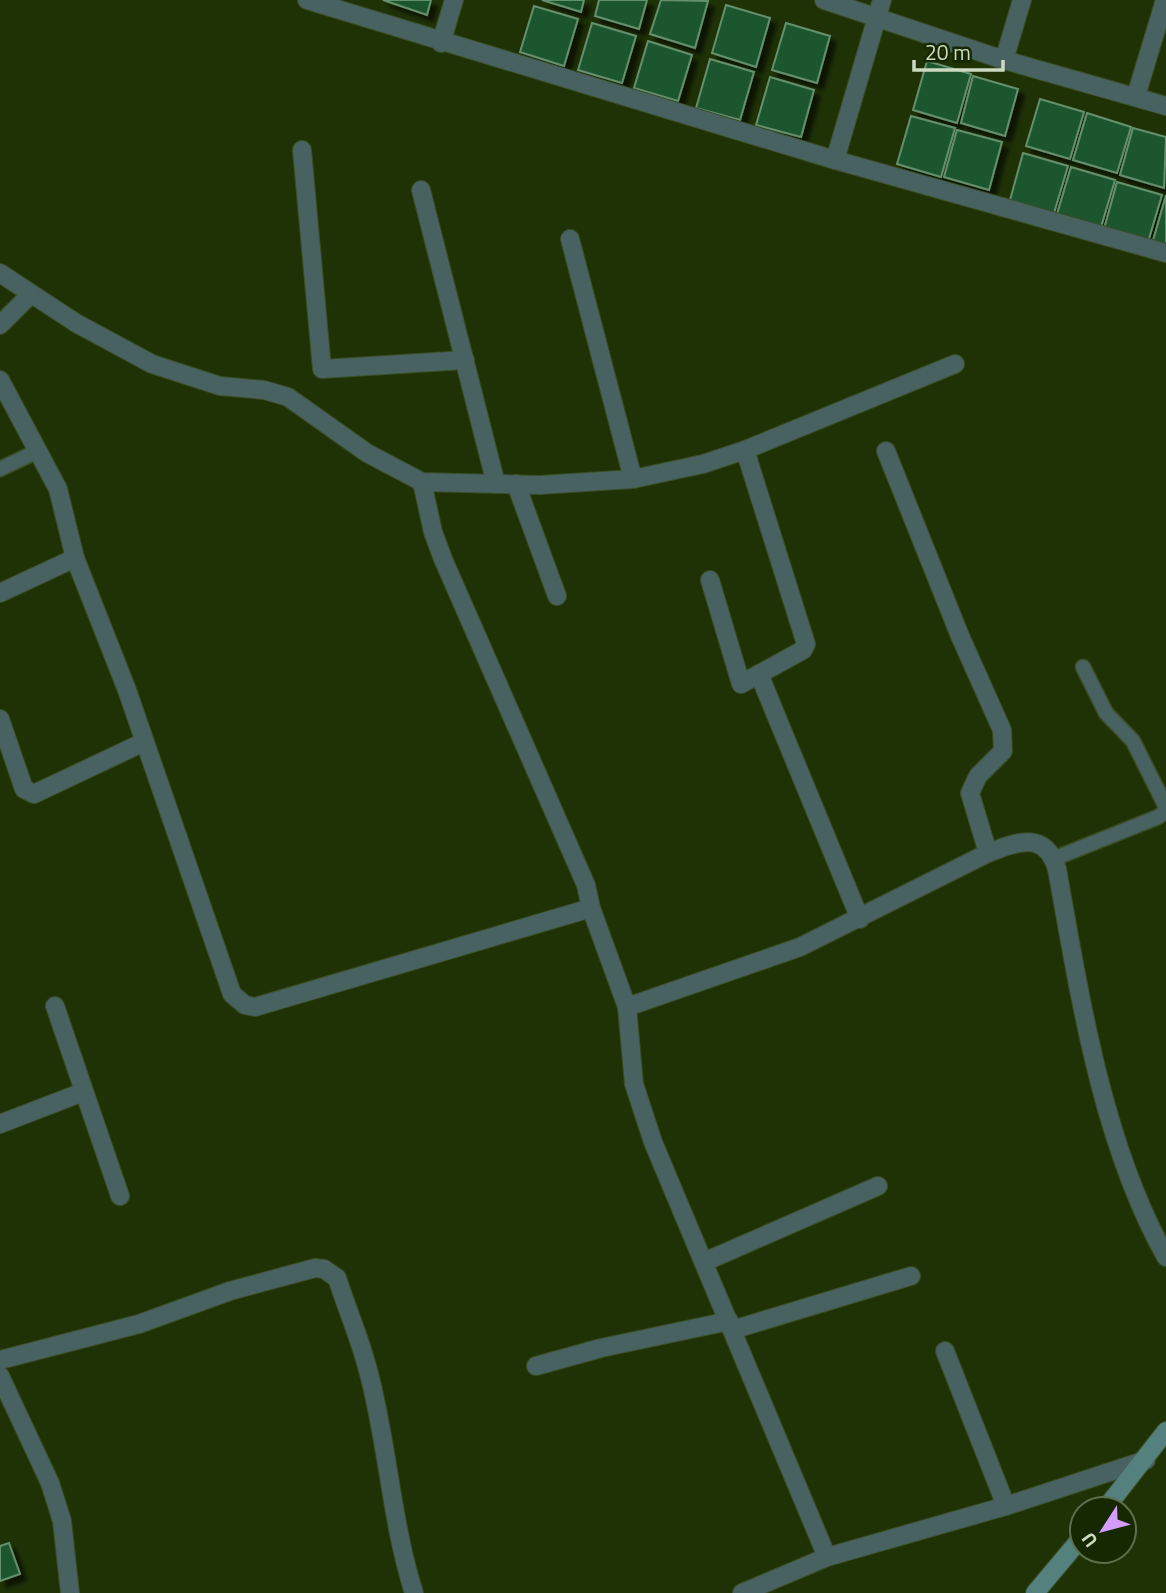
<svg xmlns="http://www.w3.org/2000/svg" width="1166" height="1593" font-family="'Titillium Web',sans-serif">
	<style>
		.building { fill: #1f562e; stroke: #65906d; stroke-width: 2; filter: url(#shadow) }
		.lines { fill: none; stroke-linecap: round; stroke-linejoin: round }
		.lane-casing { stroke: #3b4d24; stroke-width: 17 }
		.street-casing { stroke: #3b4d24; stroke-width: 20 }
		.secondary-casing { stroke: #3b4d24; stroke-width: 20 }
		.lane { stroke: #476260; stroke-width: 14 }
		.street { stroke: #476260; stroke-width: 18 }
		.secondary { stroke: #54807d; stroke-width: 18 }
	</style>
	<defs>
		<filter id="shadow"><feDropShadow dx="6" dy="6" stdDeviation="2" flood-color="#0009"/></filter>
	</defs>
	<rect width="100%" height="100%" fill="#1f3206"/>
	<g class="building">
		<polygon points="383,0 431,0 427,15"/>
		<polygon points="542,0 584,0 581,12"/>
		<polygon points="599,0 647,0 639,29 595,16"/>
		<polygon points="661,0 708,1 695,48 650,34"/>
		<polygon points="726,5 770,18 756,67 712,53"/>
		<polygon points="534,6 578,19 564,66 520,52"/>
		<polygon points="592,23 636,36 622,83 578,70"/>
		<polygon points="786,23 830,36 817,83 772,70"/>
		<polygon points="648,41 692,55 678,101 634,88"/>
		<polygon points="710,59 754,72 740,120 696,108"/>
		<polygon points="927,61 971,74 957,123 913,110"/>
		<polygon points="973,76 1018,89 1005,136 961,123"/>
		<polygon points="770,77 814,90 801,137 756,125"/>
		<polygon points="1040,99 1084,112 1070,159 1026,146"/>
		<polygon points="1087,113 1131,127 1117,173 1073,160"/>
		<polygon points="911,116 955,128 941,177 897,164"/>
		<polygon points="1133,128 1166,137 1164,188 1120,175"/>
		<polygon points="957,130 1002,142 989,190 944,177"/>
		<polygon points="1023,153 1068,166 1054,213 1010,200"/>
		<polygon points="1071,167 1115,180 1101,227 1057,214"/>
		<polygon points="1117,182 1162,195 1148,242 1104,229"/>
		<polygon points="1166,195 1166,248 1152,244"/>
		<polygon points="9,1543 20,1574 0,1581 0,1546"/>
	</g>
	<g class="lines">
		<defs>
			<g id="lane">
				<polyline points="0,469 38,451"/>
				<polyline points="1083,667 1106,713 1133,741 1166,807"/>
				<polyline points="1053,859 1158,817 1166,811"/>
			</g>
			<g id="street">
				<polyline points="307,0 835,160 1166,253"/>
				<polyline points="824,0 1004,60 1166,106"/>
				<polyline points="441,43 454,0"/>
				<polyline points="1004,60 1022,0"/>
				<polyline points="1136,96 1165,0"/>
				<polyline points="302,150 322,369 465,360"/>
				<polyline points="835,160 882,0"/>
				<polyline points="421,190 496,484"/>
				<polyline points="570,239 633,479"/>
				<polyline points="0,273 76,323 152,364 220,386 264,390 288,397 367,453 422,482 540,485 633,479 703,464 745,450"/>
				<polyline points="0,325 31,294"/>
				<polyline points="0,380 58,489 75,558 127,690 232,994 245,1005 255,1007 591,908"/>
				<polyline points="886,451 960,636 1002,730 1003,751 978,776 970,793 988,853"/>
				<polyline points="422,482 433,532 443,559 586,885 591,908 627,1007 634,1084 653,1142 827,1557"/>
				<polyline points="516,484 557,596"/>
				<polyline points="710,580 741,684 803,650 806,644 745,450 955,364"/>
				<polyline points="0,593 75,558"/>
				<polyline points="759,674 860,919"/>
				<polyline points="0,719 24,789 34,794 144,742"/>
				<polyline points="55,1006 120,1196"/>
				<path d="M627,1007l173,-60 188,-94c29,-11 57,-23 69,16 23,128 45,274 109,388"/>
				<polyline points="0,1124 83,1092"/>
				<polyline points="704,1262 878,1186"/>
				<polyline points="732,1330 911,1276"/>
				<polyline points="945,1351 1006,1506"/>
				<path d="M0,1360l139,-36 91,-33 85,-23 9,1 13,9c10,31 23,61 31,92 20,74 23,151 46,223"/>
				<polyline points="536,1366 601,1348 729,1321"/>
				<polyline points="0,1376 50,1483 62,1521 70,1593"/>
				<polyline points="742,1593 827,1557 1006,1506 1146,1460"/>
			</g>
			<g id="secondary">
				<polyline points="1105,1509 1166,1431"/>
				<polyline points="1035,1593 1082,1537"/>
			</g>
		</defs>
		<use href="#lane" class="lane-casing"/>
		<use href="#street" class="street-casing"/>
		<use href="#secondary" class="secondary-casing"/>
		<use href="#lane" class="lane"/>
		<use href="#street" class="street"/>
		<use href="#secondary" class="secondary"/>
	</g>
	<g transform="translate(1103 1530) rotate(234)"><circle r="33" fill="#162800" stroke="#5f6f4e" stroke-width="2"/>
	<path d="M0-5L12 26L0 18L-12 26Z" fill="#d49cfc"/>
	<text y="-10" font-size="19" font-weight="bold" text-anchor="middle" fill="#cddac2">U</text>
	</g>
	<path d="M914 60v10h89v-10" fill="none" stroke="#cddac2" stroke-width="3.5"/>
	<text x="925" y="60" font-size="21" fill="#cddac2" stroke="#162800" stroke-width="5" paint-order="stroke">20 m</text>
</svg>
